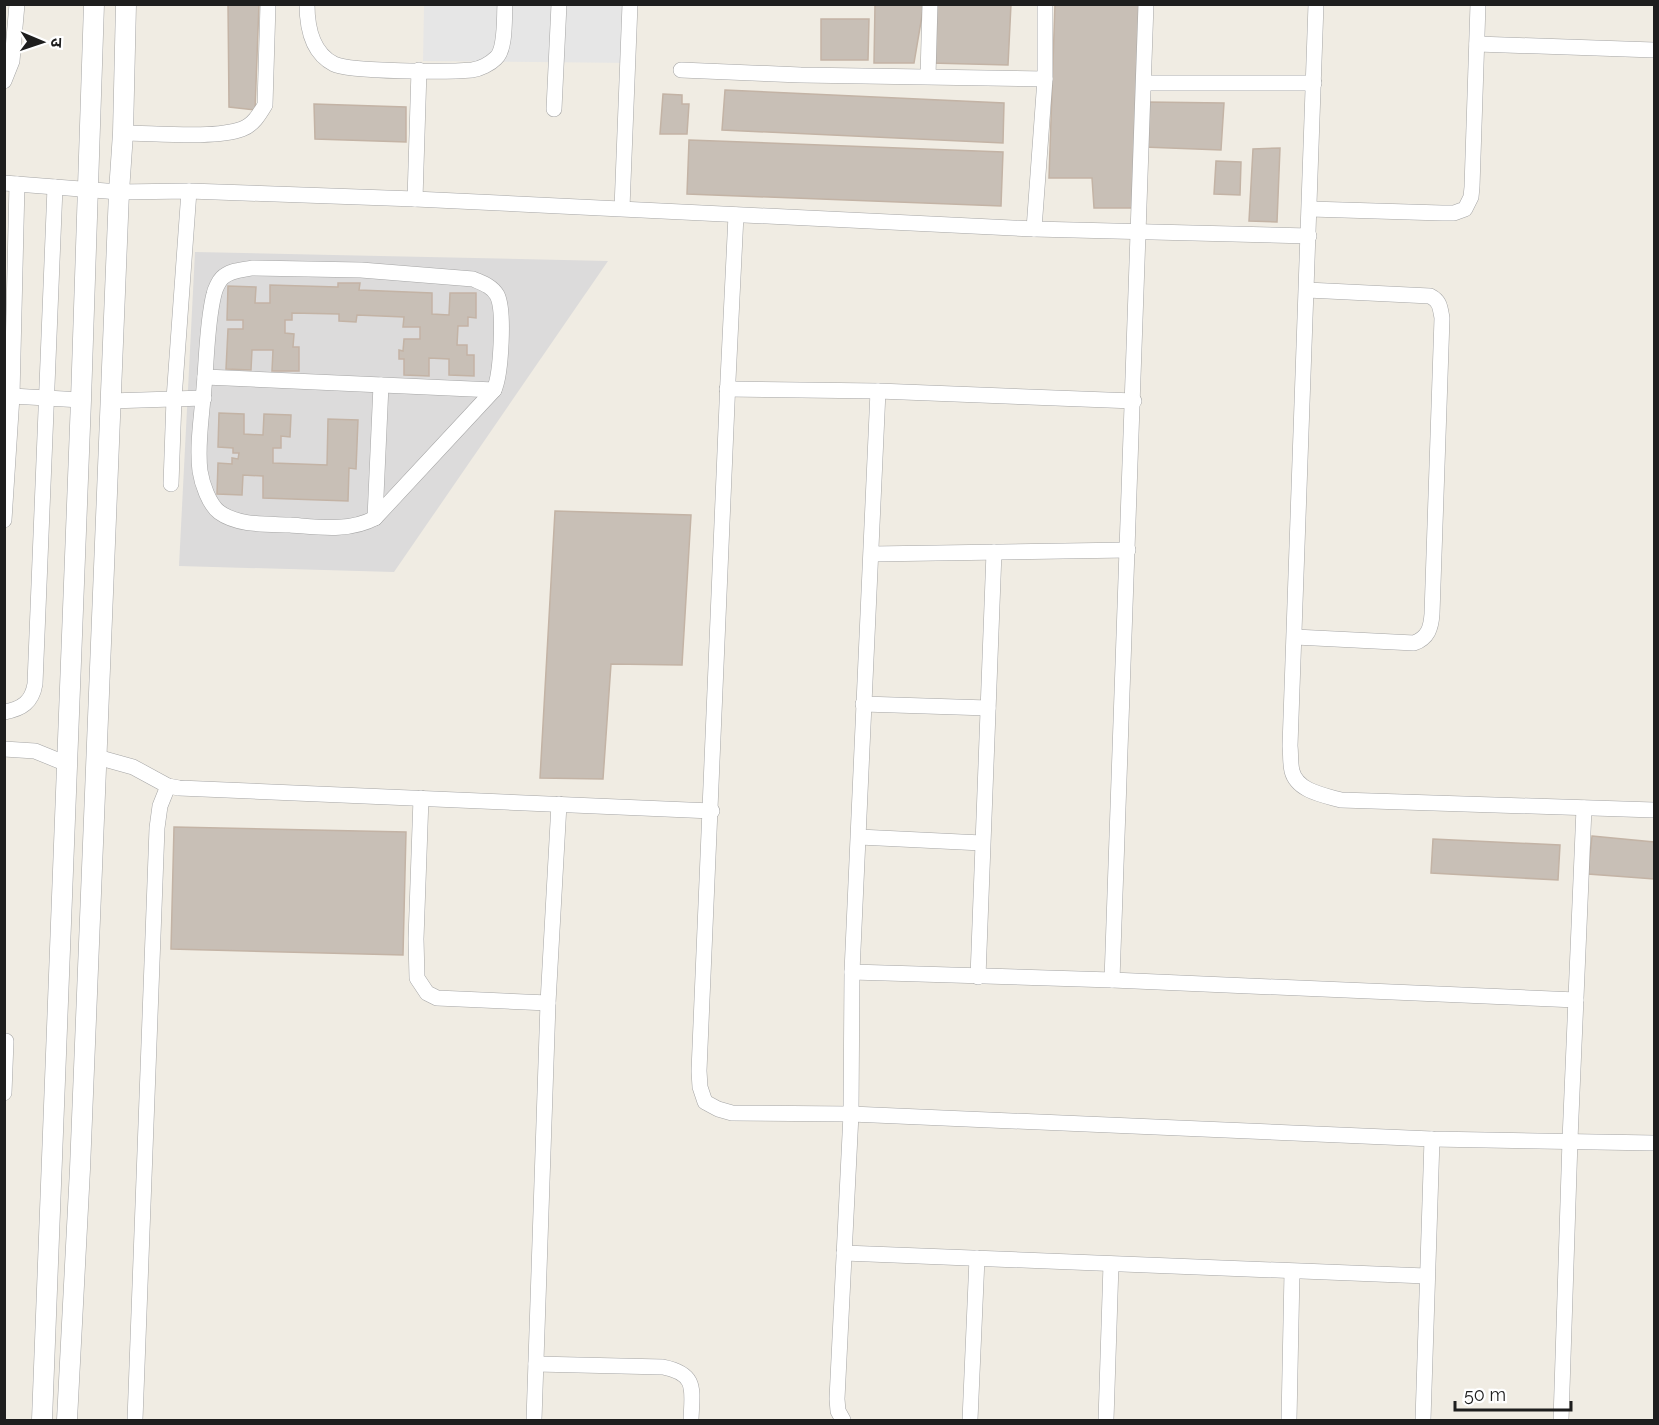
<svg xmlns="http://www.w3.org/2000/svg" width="1659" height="1425" font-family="Raleway,'Noto Sans Devanagari',sans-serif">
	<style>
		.residential { fill: #dcdbdb }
		.parking { fill: #e6e6e6 }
		.building { fill: #c8bfb6; stroke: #c3b3a5; stroke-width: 1.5 }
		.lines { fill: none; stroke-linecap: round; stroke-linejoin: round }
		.minor-casing { stroke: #a5a5a5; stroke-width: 16 }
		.tertiary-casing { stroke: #a5a5a5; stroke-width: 21 }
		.minor { stroke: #fff; stroke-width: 15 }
		.tertiary { stroke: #fff; stroke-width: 20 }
	</style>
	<rect width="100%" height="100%" fill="#f0ece3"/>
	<polygon class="residential" points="195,252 608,261 394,572 179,566"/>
	<polygon class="parking" points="424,5 637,5 634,63 423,61"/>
	<g class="building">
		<polygon points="228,4 259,4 255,110 229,107"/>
		<polygon points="875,4 924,4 914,63 874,63"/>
		<polygon points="934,4 1011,4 1008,65 931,63"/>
		<polygon points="1055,4 1140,4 1132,208 1094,208 1092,178 1049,178"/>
		<polygon points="821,19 869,19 868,60 821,60"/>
		<polygon points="725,90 1004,103 1003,143 722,130"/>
		<polygon points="663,94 682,95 682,104 689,104 687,134 660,134"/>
		<polygon points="1147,102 1224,103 1221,150 1144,147"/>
		<polygon points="314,104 406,107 406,142 315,139"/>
		<polygon points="689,140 1003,152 1001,206 687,194"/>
		<polygon points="1280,148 1277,222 1249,221 1253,149"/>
		<polygon points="1216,161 1241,162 1240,195 1214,194"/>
		<polygon points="338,283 360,283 359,290 432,293 432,314 449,315 450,293 476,293 476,318 468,317 468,326 458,326 457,345 467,345 467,355 474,355 474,376 449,375 449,359 429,358 429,376 404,375 404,359 399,359 399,350 403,351 404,339 420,339 420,327 403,327 404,317 357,315 356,322 339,321 339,314 292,313 292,320 285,320 285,333 294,334 293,347 299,347 299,371 272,371 273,350 252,350 251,370 226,369 228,329 243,329 243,320 227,320 228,286 256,287 255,303 270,303 270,285 338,287"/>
		<polygon points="219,413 244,414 244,434 263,435 264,414 291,415 290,437 281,436 281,448 273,448 273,463 327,465 328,419 358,420 356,469 349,468 348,501 263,498 263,476 243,475 242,495 217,494 218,463 232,464 232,458 238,459 239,453 233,453 233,448 218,447"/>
		<polygon points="555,511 691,515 682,665 611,664 603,779 540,778"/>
		<polygon points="174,827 406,832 403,955 171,949"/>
		<polygon points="1592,836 1654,842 1654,879 1588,874"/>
		<polygon points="1433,839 1560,845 1558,880 1431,873"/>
	</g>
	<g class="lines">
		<defs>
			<g id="minor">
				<path d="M307,4c0,22 5,49 27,60 16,8 116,8 138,6 8,-1 18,-6 24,-12 10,-9 8,-40 9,-54"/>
				<path d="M1316,4l-26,742c1,8 0,17 2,25 5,20 31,24 49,29l313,10"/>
				<polyline points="1477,44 1654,50"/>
				<polyline points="681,70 801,75 1045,79"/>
				<polyline points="928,76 930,4"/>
				<polyline points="4,81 12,61 17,4"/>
				<polyline points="1144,83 1314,83"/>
				<polyline points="554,109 559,4"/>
				<path d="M123,133c31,0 92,6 119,-4 11,-4 17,-14 23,-24l3,-101"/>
				<polyline points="4,183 119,192 189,191 415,199 1034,229 1309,236"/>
				<polyline points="415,199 419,70"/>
				<polyline points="622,208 630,4"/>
				<polyline points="1310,209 1442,213 1454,213 1465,209 1471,197 1472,187 1478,4"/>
				<path d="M736,215c-15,285 -23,570 -37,856l1,16 5,15 13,7 14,4 119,1 581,25 222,4"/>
				<polyline points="1034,229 1045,79 1045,4"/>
				<path d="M252,268l109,2 112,9c9,4 19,7 24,16 8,15 4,80 -3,95l-119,128c-26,14 -57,9 -85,7 -22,-1 -52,1 -71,-13 -10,-8 -17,-28 -19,-41 -3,-24 1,-49 3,-73 4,-33 3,-72 11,-104 1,-5 5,-13 8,-16 8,-8 20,-8 30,-10z"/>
				<polyline points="205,377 494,390"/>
				<polyline points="727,389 878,391 1134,401"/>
				<polyline points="12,396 81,400"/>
				<polyline points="110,401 204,398"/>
				<polyline points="171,484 174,399 189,191"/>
				<polyline points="375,518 381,385"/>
				<polyline points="4,520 12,396 17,184"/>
				<polyline points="872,554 1128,550"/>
				<path d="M1295,637l119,6c14,-5 17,-15 18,-29l10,-296c-2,-11 -2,-17 -12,-22l-123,-6"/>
				<polyline points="863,704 988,708"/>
				<path d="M4,712c18,-3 28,-10 31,-28l20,-497"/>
				<polyline points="4,749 35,751 67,764"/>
				<polyline points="97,757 133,767 168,786 179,788 712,811"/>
				<polyline points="421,798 416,939 417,978 427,993 437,998 548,1003"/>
				<polyline points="859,837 982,843"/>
				<polyline points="852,972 1112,980 1576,1000"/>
				<polyline points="978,977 994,552"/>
				<polyline points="1112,980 1146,4"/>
				<polyline points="4,1093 6,1041"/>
				<polyline points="844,1253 1426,1276"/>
				<path d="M536,1364l127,3c35,7 29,23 28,53"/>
				<polyline points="135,1420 157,828 160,806 168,786"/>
				<polyline points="534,1420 548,1003 559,804"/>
				<polyline points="843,1420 838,1411 837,1399 851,1114 852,972 878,391"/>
				<polyline points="970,1420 977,1258"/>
				<polyline points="1106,1420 1111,1264"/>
				<polyline points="1289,1420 1292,1272"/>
				<polyline points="1423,1420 1432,1139"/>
				<polyline points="1561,1420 1570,1140 1584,808"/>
			</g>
			<g id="tertiary">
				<polyline points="42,1420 81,400 94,4"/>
				<polyline points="67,1420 80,1169 119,192 123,133 126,4"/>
			</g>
		</defs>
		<use href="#minor" class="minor-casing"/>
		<use href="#tertiary" class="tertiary-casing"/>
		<use href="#minor" class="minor"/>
		<use href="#tertiary" class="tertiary"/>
	</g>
	<rect width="1659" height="1425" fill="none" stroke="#1e1e1e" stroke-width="12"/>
	<g transform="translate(42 42) rotate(92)" stroke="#ffffff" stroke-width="4.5" paint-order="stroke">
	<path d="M0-4.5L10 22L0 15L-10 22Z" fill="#1e1e1e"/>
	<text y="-9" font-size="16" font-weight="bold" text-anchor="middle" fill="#1e1e1e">उ</text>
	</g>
	<path d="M1455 1401v9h116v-9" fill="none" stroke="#1e1e1e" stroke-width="3"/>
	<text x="1464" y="1401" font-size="18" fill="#1e1e1e" stroke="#ffffff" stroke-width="4.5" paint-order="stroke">50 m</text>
</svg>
